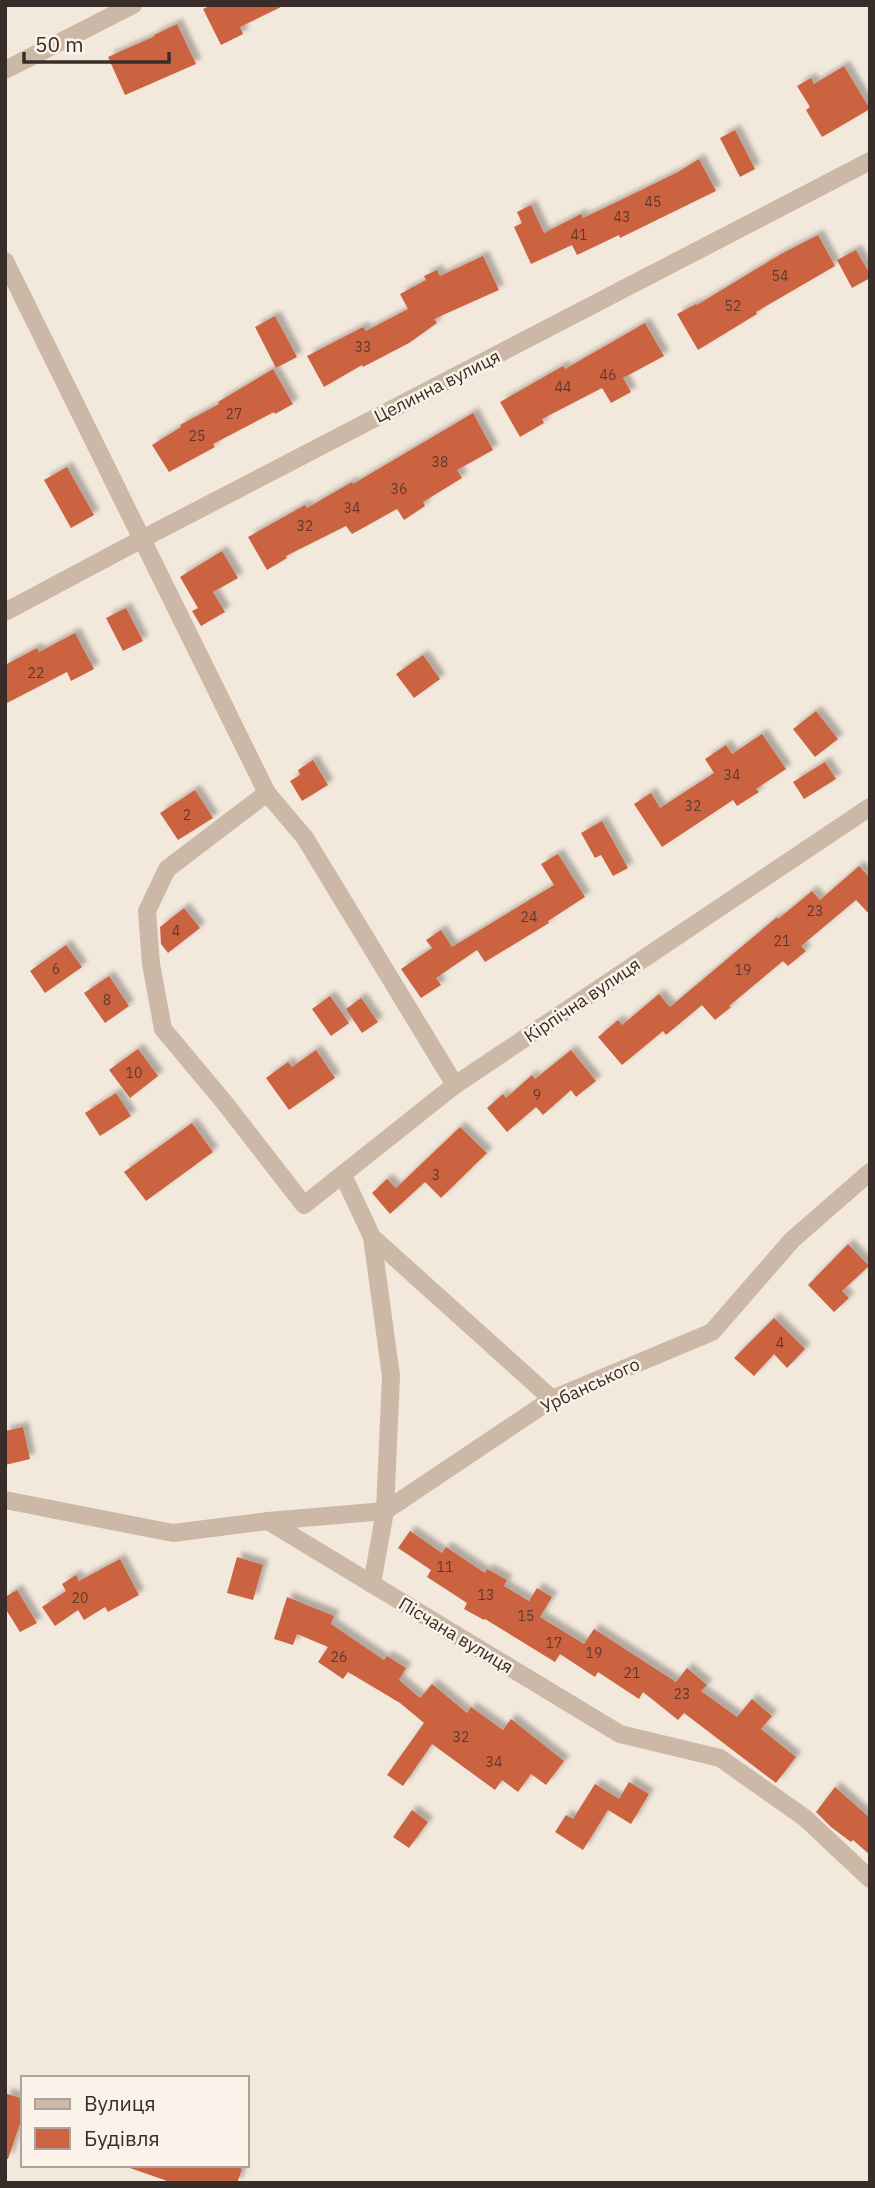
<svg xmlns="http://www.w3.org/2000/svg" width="875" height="2188" font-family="'IBM Plex Sans',sans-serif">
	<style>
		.building { fill: #cc6341; filter: url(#shadow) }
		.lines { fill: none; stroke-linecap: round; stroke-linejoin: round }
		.street { stroke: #ccb8a7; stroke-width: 18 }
		.labels { text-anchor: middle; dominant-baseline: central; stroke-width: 5; stroke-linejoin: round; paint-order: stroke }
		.number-label { font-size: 14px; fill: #5d3a2e }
		.street-label { font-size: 18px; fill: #382d28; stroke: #fbf2e9 }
	</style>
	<defs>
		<filter id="shadow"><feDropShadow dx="5.5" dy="-5.5" stdDeviation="2" flood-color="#0004"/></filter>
	</defs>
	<rect width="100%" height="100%" fill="#f3e8dc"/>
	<g class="building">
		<polygon points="212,5 285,5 240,27 243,34 221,45 203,9"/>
		<polygon points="177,24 196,64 125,95 108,57 155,36 154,35"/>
		<polygon points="844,66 870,109 822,137 806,110 810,107 797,86 811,78 814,84"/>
		<polygon points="735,130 755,169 740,177 720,138"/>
		<polygon points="699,159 716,191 620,238 619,235 577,255 572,245 531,264 514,227 522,223 517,212 531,205 544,233 581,214 583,218 625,198 678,172"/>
		<polygon points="818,235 835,266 756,312 757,314 698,350 677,314 696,304 697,305 781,254"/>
		<polygon points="856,250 870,274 870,278 852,288 837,260"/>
		<polygon points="483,256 499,290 434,319 437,323 409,343 363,367 362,365 324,387 307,356 363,327 366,331 408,309 400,294 426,280 424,276 437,270 440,276"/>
		<polygon points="275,316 297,357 276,368 255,327"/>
		<polygon points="645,323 664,356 623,378 631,392 611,403 602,388 542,419 544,423 520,437 500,402 563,366 565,369"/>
		<polygon points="273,369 293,404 275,414 274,412 213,444 215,447 169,472 152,445 181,427 180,425 219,404 218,402"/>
		<polygon points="473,413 493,450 457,470 462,478 423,502 425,506 404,520 397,509 352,534 346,526 286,556 287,558 267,570 248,537 305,505 307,508 352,482 353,484"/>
		<polygon points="67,467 94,515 71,528 44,480"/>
		<polygon points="222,551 238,578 213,592 225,612 201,626 192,611 198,608 180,577"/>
		<polygon points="126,608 143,641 123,651 106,618"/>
		<polygon points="75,633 94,669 71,681 67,672 5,704 5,665 37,648 39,652"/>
		<polygon points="423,655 440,679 414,698 396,674"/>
		<polygon points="816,711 838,739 815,757 793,729"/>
		<polygon points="762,734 786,769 756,789 759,792 737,806 733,800 662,847 634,804 651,793 660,808 714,773 705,759 726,745 732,754"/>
		<polygon points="313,760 328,785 302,801 290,781 300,775 298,770"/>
		<polygon points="825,762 836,779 804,799 793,782"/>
		<polygon points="195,790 213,818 178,840 160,813"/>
		<polygon points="602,821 628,868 613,876 601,855 595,858 581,833"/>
		<polygon points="558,854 585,897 548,921 549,923 485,962 477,950 436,978 441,985 421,998 401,969 432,948 426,940 441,930 452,947 554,885 541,864"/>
		<polygon points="859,866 870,878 870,915 856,900 801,946 806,951 788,966 783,961 729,1006 731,1007 715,1020 702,1005 666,1035 663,1031 622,1065 598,1037 618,1020 622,1025 659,994 670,1007 777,917 778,919 812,891 820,900"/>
		<polygon points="184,908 200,928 168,953 161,944 160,927"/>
		<polygon points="66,945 82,967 45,993 30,971"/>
		<polygon points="109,976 129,1006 105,1023 84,993"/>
		<polygon points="330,996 349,1023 331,1036 312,1009"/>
		<polygon points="361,998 378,1022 362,1033 346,1009"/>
		<polygon points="138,1049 158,1076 130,1098 109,1070"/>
		<polygon points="316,1050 335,1078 289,1110 266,1078 288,1062 292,1067"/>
		<polygon points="571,1050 596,1081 576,1097 571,1090 543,1115 536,1107 507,1132 487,1108 503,1094 506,1098 532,1075 535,1079"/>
		<polygon points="116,1093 131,1116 100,1136 85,1113"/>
		<polygon points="192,1123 213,1152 146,1201 124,1172"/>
		<polygon points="460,1127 487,1153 441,1198 425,1182 390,1214 372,1193 387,1179 396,1188"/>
		<polygon points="848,1244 869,1266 842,1291 849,1298 834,1312 808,1285"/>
		<polygon points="774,1318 805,1349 787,1368 774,1354 754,1376 734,1358"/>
		<polygon points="23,1427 30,1459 5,1465 5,1431"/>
		<polygon points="410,1531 442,1553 446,1547 485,1573 487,1569 507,1580 504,1586 529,1601 537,1588 552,1597 540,1617 584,1644 594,1629 676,1682 687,1668 707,1685 701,1691 737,1717 752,1699 772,1716 761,1729 796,1757 776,1783 684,1713 678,1720 643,1692 639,1699 598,1672 595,1677 560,1654 555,1662 485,1619 484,1620 464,1609 467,1603 427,1577 431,1570 398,1548"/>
		<polygon points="237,1557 263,1565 253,1600 227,1593"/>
		<polygon points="120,1559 139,1595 108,1612 105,1607 84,1620 78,1610 55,1626 42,1607 66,1591 62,1584 76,1575 79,1581"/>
		<polygon points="17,1590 37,1623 20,1632 5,1608 5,1597"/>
		<polygon points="287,1597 334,1616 331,1624 384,1660 387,1656 406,1668 399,1680 420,1698 432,1684 467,1713 471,1707 503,1730 511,1719 564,1761 546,1785 531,1774 518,1792 502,1780 495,1790 432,1744 403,1786 387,1775 424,1723 400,1703 348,1672 343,1679 318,1662 328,1647 297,1634 293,1645 274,1639"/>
		<polygon points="629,1782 649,1794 631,1824 608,1810 583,1850 555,1832 566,1815 573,1819 595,1784 619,1799"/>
		<polygon points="835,1787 870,1818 870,1855 853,1840 851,1842 831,1827 816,1812"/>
		<polygon points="412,1810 428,1822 409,1848 393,1837"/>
		<polygon points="5,2093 23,2099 23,2115 8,2159 5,2159"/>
		<polygon points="130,2165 230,2165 242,2169 237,2183 173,2183 130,2168"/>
	</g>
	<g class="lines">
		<g class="street">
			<polyline points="5,70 133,5"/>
			<polyline points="5,261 267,793 305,838 455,1085"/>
			<polyline points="5,612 142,539 870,161"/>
			<polyline points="267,793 167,869 147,911 151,964 163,1029 224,1102 304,1205 455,1085 870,807"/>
			<polyline points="343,1175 372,1237 552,1399"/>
			<polyline points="372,1237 391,1376 385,1511 372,1584"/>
			<polyline points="5,1500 173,1533 268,1521 620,1734 720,1758 805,1818 870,1879"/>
			<polyline points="268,1521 385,1511 552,1399 712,1332 792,1240 870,1172"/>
		</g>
	</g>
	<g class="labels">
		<g class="number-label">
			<text x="653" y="202">45</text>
			<text x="622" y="217">43</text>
			<text x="579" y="235">41</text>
			<text x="780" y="276">54</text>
			<text x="733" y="306">52</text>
			<text x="363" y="347">33</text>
			<text x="608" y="375">46</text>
			<text x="563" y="387">44</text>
			<text x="234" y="414">27</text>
			<text x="197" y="436">25</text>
			<text x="440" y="462">38</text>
			<text x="399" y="489">36</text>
			<text x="352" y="508">34</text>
			<text x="305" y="526">32</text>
			<text x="36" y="673">22</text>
			<text x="732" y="775">34</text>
			<text x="693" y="806">32</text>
			<text x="187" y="815">2</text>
			<text x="815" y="911">23</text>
			<text x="529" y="917">24</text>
			<text x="176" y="931">4</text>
			<text x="782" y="941">21</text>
			<text x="56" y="969">6</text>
			<text x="743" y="970">19</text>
			<text x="107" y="1000">8</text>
			<text x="134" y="1073">10</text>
			<text x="537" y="1095">9</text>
			<text x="436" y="1175">3</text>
			<text x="780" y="1343">4</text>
			<text x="445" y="1567">11</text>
			<text x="486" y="1595">13</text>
			<text x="80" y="1598">20</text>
			<text x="526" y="1616">15</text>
			<text x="554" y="1643">17</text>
			<text x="594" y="1653">19</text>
			<text x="339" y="1657">26</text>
			<text x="632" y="1673">21</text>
			<text x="682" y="1694">23</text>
			<text x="461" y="1737">32</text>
			<text x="494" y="1762">34</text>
		</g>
		<g class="street-label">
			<text transform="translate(437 386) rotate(-27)">Целинна вулиця</text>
			<text transform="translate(582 1000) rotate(-34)">Кiрпiчна вулиця</text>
			<text transform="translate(590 1385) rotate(-25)">Урбанського</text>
			<text transform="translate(456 1635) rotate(31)">Пiсчана вулиця</text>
		</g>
	</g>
	<rect width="875" height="2188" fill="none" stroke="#382d28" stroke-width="14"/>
	<rect x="21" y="2076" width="228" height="91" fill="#fbf2e9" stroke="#ada39c" stroke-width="2"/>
	<rect x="35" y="2099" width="35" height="10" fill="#ccb8a7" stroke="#ada39c" stroke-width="2"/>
	<text x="84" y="2111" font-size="21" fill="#382d28">Вулиця</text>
	<rect x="35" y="2128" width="35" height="21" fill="#cc6341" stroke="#ada39c" stroke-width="2"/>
	<text x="84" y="2146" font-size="21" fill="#382d28">Будівля</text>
	<path d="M24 52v10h145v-10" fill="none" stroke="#382d28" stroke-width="3.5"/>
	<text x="35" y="52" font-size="21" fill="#382d28" stroke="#fbf2e9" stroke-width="5" paint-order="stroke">50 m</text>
</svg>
